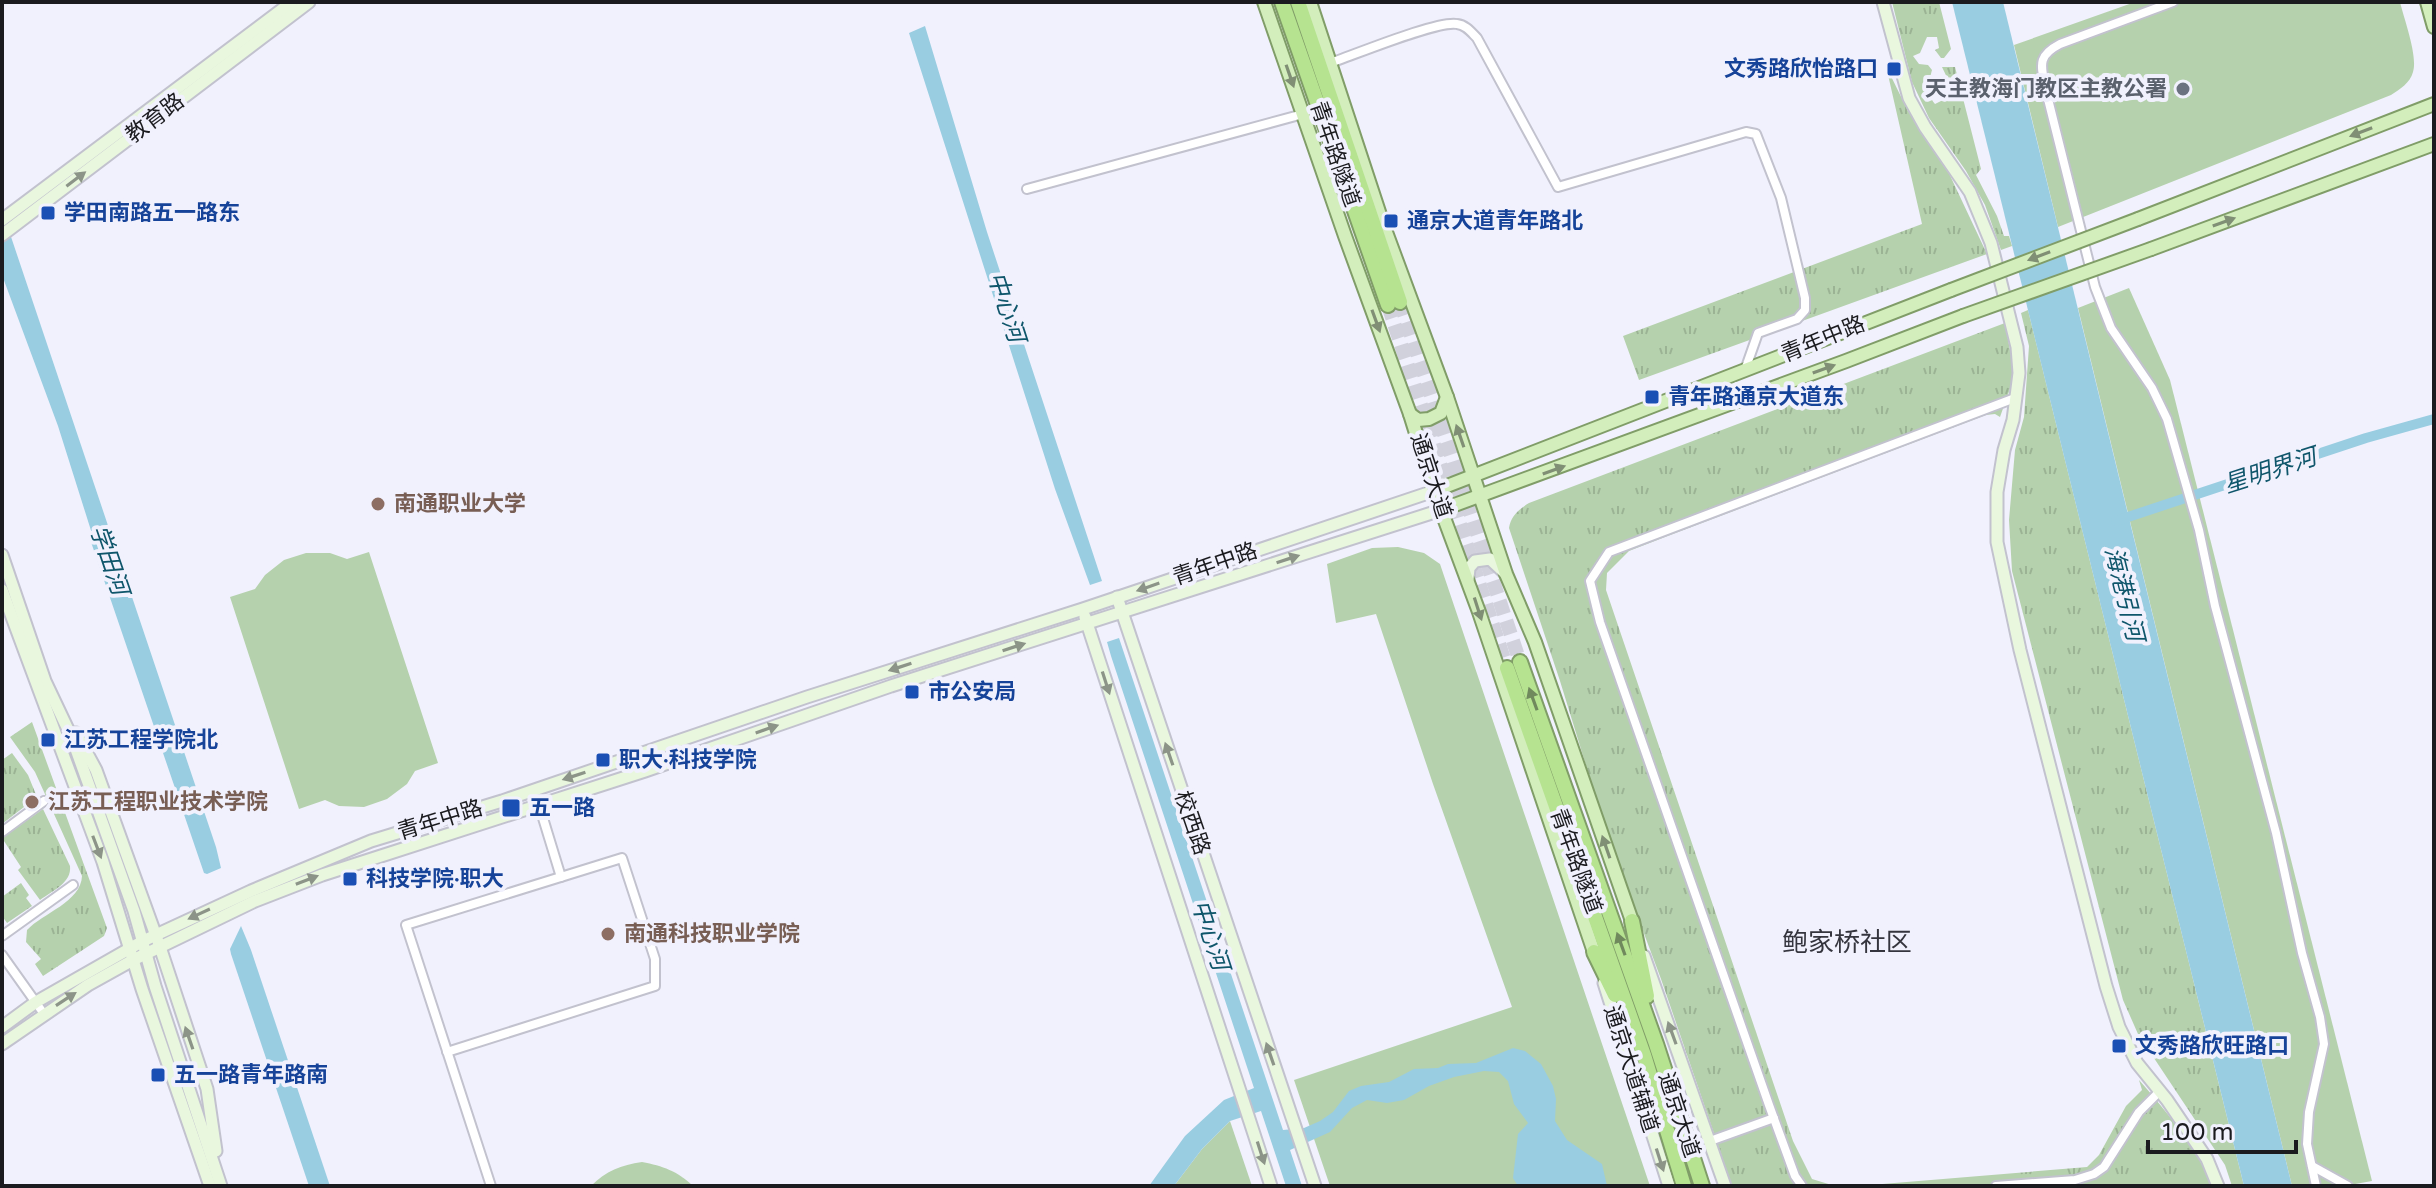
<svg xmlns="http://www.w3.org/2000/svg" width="2436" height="1188" font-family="'Varela Round','Noto Sans SC',sans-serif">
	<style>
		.grass { fill: url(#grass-tufts) }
		.park { fill: #b5d1ad }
		.water { fill: #99cde1 }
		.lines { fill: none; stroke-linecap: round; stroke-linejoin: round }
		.canal { stroke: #99cde1; stroke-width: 10 }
		.highway-tunnel { stroke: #d1d1dc; stroke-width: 14; stroke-dasharray: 14 7; stroke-linecap: butt }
		.street-casing { stroke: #c2c2ce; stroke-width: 12 }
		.secondary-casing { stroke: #c2c2ce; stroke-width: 15 }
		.primary-casing { stroke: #809d68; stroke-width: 16 }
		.highway-casing { stroke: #809d68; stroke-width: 18 }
		.street { stroke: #fff; stroke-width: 8 }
		.secondary { stroke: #e9f7de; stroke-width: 11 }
		.primary { stroke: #d3eebc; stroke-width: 12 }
		.highway { stroke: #b6e390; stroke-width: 14 }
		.primary-bridge-casing { stroke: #809d68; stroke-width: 16; stroke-linecap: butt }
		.primary-bridge { stroke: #d3eebc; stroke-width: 12 }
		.oneway { fill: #808f75 }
		.oneway2 { fill: #8c9488 }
		.oneway3 { fill: #70895d }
		.transit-dot { fill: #1a4fb4; stroke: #f1f1fd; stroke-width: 3 }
		.worship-dot { fill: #6b7280; stroke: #f1f1fd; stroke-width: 3 }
		.education-dot { fill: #8d6e63; stroke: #f1f1fd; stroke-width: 3 }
		.labels { text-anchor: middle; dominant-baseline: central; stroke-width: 8; stroke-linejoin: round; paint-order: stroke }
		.transit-label { font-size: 22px; font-weight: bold; fill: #164399; stroke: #f1f1fd; text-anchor: start }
		.worship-label { font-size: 22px; font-weight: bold; fill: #5b616d; stroke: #f1f1fd; text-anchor: end }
		.street-label { font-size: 22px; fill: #1b1b1f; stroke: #f1f1fd }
		.education-label { font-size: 22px; font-weight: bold; fill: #785e54; stroke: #f1f1fd; text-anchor: start }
		.water-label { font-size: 24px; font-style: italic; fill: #0f566b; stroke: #f1f1fd }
		.quarter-label { font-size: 26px; fill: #35353e; stroke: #f1f1fd }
	</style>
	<defs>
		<pattern id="grass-tufts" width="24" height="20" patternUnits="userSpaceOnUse" patternTransform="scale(2)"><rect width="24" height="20" fill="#b5d1ad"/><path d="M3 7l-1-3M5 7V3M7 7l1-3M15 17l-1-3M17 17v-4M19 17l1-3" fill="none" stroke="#9bb394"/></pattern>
	</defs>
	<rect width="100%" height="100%" fill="#f1f1fd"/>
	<g class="grass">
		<path d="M1892,2h47l12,47 -7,9h-3l-6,-8 4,-2 -2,-11h-10l-7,16 -7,3 6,8 9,1 4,5c-3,11 -6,24 3,34l12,-6 6,-8 -11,-23h13l26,102 -5,6 21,41 7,20h5l3,10 -11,4 -16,-45 -19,-34 -37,-53 -17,-36z"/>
		<polygon points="1886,66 1908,111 1946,167 1987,254 1639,380 1623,336 1922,224"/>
		<polygon points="2028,310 2244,1186 2232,1186 2225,1165 2138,1034 2123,1000 2012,571 2009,520 2015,450 2024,417 2029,346 2021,313"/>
		<path d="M2005,323l7,38v22l-12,34 -5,-3 -9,1 -321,122 -36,14 -22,22 -1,17 187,551 19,38 23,7h-103l-71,-207 -52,-139 -49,-159 -51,-153c2,-12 10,-19 20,-25z"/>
		<path d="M32,722l75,206 -3,8 -61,40 -8,-12 6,-5 -15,-17 1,-12c16,-17 54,-28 55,-54l-47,-104 -25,-35z"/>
		<polygon points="12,753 28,775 37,797 2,824 2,760"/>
		<path d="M43,809l27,57c2,17 -18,25 -30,34l-22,-30 3,-3 -19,-29z"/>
		<polygon points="21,883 29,895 26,898 32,906 7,923 2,916 2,897"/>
		<path d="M2139,1080c28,32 56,66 74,106h-355l229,-19 12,-12 27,-49 16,-16z"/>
	</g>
	<g class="park">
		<path d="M2135,2h265c4,17 18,54 13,70 -3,11 -13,17 -22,23l-333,132 -44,-182z"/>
		<polygon points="2129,288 2170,380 2372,1181 2344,1186 2292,1186 2078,308"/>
		<polygon points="1398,547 1424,553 1440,564 1650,1186 1330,1186 1294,1080 1512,1007 1433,784 1376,614 1336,623 1327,564 1372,548"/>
		<polygon points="369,552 438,763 415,771 407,784 387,799 364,807 339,806 325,800 299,809 230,597 255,589 265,575 284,560 306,553 330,553 347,559"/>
		<polygon points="1230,1121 1252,1186 1174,1186 1202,1149"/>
		<path d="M642,1162c21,4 35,9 51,24h-102c15,-15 30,-21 51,-24z"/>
	</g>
	<g class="water">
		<polygon points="1952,2 2003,2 2292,1186 2244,1186"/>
		<polygon points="925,26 987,232 1102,581 1090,585 1055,489 909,33"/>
		<polygon points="2,210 216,847 221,868 207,874 204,873 91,542 94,540 58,426 2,275"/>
		<polygon points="1119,638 1283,1130 1304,1128 1320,1121 1333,1112 1349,1091 1361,1086 1389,1082 1414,1069 1438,1068 1448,1064 1476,1063 1513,1048 1525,1051 1541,1064 1553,1086 1556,1099 1555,1121 1567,1140 1602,1164 1607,1186 1518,1186 1513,1178 1518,1134 1528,1123 1514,1104 1508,1081 1499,1072 1484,1071 1454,1077 1429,1086 1404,1100 1387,1103 1367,1100 1352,1108 1330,1132 1290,1150 1302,1186 1286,1186 1261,1111 1230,1121 1202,1149 1174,1186 1149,1186 1185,1136 1224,1100 1254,1088 1111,656 1107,642"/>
		<polygon points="241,926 251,950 330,1186 309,1186 231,954 230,949"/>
	</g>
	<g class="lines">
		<polyline class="canal" points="2116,521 2366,438 2434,419"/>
		<g class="highway-tunnel">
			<polyline points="1400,302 1520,662"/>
			<polyline points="1388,305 1507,668"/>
		</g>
		<defs>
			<g id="street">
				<path d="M2173,2l-113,42c-25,13 -18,23 -14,47l49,196 16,41 41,60 15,31 32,111 16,76 61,227 26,120 18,64 4,27 -15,68 -2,32 9,42"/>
				<path d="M1330,63c24,-8 108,-43 127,-39 9,1 14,8 20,14l81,149 188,-55 10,2 25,64 24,100v12l-8,9 -39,14 -13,37"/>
				<polyline points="1027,189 1303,114"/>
				<polyline points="539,805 561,877"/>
				<polyline points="2,832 44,801"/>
				<polyline points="2,936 73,885"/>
				<polyline points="2,955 44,1014"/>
				<polyline points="447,1052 655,986 655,959 622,858 406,925 491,1186"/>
				<polyline points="1710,1141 1774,1118"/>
				<polyline points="2312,1166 2348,1186"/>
				<polyline points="1802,1186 1795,1176 1769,1105 1600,622 1590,581 1609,552 2015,398"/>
				<polyline points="1996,1186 2075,1180 2094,1174 2104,1167 2139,1112 2160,1091"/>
			</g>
			<g id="secondary">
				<polyline points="1883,2 1909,98 1925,127 1970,192 1991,243 2017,347 2019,373 2013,420 2004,450 1997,492 1997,542 2020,650 2106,986 2119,1027 2137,1063 2167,1100 2207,1159 2218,1186"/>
				<polyline points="2,220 292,2"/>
				<polyline points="2,235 309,2"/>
				<polyline points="2,555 45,681 72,738 134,911 155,986 221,1186"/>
				<polyline points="1468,579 1469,568 1475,561 1490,559 1506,574"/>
				<polyline points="2,590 103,862 142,989 210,1186"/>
				<polyline points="1117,597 1315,1186"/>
				<polyline points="1085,617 1271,1186"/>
				<polyline points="76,733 96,770 160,947 207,1089 216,1151"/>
				<polyline points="1644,956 1725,1186"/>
				<polyline points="1604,983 1669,1186"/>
				<polyline points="2,1027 36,1002 143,941 251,891 371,841 502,801 807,697 1083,609 1434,491"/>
				<polyline points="2,1044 88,985 133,960 255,901 322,875 645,771 891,686 1441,510"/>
			</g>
			<g id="primary">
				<polyline points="1264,2 1345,236 1410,414 1434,491 1479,612 1594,952"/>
				<polyline points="1310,2 1383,224 1447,397 1506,574 1535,642 1632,921"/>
				<polyline points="2427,2 2434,27"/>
				<polyline points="2138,219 2434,104"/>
				<polyline points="2151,249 2434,144"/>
				<polyline points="1410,414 1418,420 1429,419 1441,413 1447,397"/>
				<polyline points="1434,491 1951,290"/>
				<polyline points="1441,510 1846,361 1963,316"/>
			</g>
			<g id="highway">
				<polyline points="1282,2 1388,305"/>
				<polyline points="1298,2 1400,302"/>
				<polyline points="1520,662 1656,1044 1702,1186"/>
				<polyline points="1507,668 1644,1055 1684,1186"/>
				<polyline points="1632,921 1647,996"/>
				<polyline points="1594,952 1615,995"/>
			</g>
		</defs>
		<use href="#street" class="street-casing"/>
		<use href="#secondary" class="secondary-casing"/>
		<use href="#primary" class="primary-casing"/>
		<use href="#highway" class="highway-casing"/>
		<use href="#street" class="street"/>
		<use href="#secondary" class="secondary"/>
		<use href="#primary" class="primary"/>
		<use href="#highway" class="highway"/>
		<defs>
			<g id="primary-bridge">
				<polyline points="1951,290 2138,219"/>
				<polyline points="1963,316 2151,249"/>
			</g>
		</defs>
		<use href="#primary-bridge" class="primary-bridge-casing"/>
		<use href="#primary-bridge" class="primary-bridge"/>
	</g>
	<defs><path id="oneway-solid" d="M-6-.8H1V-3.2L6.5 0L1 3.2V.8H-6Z" transform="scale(2)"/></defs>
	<g class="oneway">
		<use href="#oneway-solid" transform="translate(1290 76) rotate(71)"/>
		<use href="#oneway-solid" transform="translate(2361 132) rotate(159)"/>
		<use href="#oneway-solid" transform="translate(2224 222) rotate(-20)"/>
		<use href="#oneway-solid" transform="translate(2039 256) rotate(159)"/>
		<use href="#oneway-solid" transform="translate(1376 321) rotate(70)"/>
		<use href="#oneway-solid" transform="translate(1824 369) rotate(-20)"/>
		<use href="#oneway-solid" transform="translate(1460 436) rotate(-109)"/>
		<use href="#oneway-solid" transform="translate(1554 470) rotate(-20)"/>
		<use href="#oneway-solid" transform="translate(1478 609) rotate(72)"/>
		<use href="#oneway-solid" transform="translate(1606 847) rotate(-109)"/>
	</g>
	<g class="oneway2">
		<use href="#oneway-solid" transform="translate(76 179) rotate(-37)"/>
		<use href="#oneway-solid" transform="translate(1288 559) rotate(-18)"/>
		<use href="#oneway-solid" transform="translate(1148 587) rotate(161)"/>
		<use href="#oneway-solid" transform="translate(1014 647) rotate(-18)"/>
		<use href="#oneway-solid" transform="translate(900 667) rotate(162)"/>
		<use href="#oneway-solid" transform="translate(1106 683) rotate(72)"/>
		<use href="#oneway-solid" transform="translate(767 729) rotate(-19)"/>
		<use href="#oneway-solid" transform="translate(1169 754) rotate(-109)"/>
		<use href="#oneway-solid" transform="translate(574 776) rotate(162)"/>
		<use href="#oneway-solid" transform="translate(97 847) rotate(69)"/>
		<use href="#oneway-solid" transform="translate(307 880) rotate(-21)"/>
		<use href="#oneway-solid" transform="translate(199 914) rotate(155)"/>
		<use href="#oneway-solid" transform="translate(66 999) rotate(-33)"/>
		<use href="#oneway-solid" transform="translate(1672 1033) rotate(-110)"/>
		<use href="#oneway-solid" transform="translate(189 1038) rotate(-109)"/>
		<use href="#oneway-solid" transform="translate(1270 1054) rotate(-109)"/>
		<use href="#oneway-solid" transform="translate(1261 1153) rotate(72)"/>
		<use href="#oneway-solid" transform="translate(1660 1160) rotate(72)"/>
	</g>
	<g class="oneway3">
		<use href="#oneway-solid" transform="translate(1533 699) rotate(-110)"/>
		<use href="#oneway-solid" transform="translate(1621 944) rotate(-110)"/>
	</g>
	<g class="transit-dot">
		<rect x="1886" y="61" width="16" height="16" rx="4"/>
		<rect x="40" y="205" width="16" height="16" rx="4"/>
		<rect x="1383" y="213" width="16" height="16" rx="4"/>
		<rect x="1644" y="389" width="16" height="16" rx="4"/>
		<rect x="904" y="684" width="16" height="16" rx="4"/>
		<rect x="40" y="732" width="16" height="16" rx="4"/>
		<rect x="595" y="752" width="16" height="16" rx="4"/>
		<rect x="501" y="798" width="20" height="20" rx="4"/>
		<rect x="342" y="871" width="16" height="16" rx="4"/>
		<rect x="2111" y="1038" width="16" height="16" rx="4"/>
		<rect x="150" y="1067" width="16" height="16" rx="4"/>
	</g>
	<circle class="worship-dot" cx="2183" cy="89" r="8"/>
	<g class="education-dot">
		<circle cx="378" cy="504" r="8"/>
		<circle cx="32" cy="802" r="8"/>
		<circle cx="608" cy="934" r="8"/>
	</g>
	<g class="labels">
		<g class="transit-label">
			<text x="1878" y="69" text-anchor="end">文秀路欣怡路口</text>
			<text x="64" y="213">学田南路五一路东</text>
			<text x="1407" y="221">通京大道青年路北</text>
			<text x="1668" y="397">青年路通京大道东</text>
			<text x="928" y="692">市公安局</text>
			<text x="64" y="740">江苏工程学院北</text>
			<text x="619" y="760">职大·科技学院</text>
			<text x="529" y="808">五一路</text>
			<text x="366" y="879">科技学院·职大</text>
			<text x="2135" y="1046">文秀路欣旺路口</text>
			<text x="174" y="1075">五一路青年路南</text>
		</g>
		<g class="worship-label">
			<text x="2167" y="89">天主教海门教区主教公署</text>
		</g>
		<g class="street-label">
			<text transform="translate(155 118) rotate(-37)">教育路</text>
			<text transform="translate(1335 154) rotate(71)">青年路隧道</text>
			<text transform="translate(1823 339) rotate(-22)">青年中路</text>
			<text transform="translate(1431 476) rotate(72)">通京大道</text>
			<text transform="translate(1215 564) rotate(-19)">青年中路</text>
			<text transform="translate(440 820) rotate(-17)">青年中路</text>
			<text transform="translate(1192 823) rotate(71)">校西路</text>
			<text transform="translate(1576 861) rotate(70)">青年路隧道</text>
			<text transform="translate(1631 1069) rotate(72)">通京大道辅道</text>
			<text transform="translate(1679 1115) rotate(72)">通京大道</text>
		</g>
		<g class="education-label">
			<text x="394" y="504">南通职业大学</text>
			<text x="48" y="802">江苏工程职业技术学院</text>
			<text x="624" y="934">南通科技职业学院</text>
		</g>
		<g class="water-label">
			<text transform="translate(1006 307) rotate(72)">中心河</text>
			<text transform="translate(2270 471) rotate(-18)">星明界河</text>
			<text transform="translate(109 560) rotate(71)">学田河</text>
			<text transform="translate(2124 594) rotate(76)">海港引河</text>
			<text transform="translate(1210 935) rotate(72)">中心河</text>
		</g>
		<g class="quarter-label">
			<text x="1847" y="942">鲍家桥社区</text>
		</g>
	</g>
	<rect width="2436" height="1188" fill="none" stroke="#1b1b1f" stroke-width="8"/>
	<path d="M2148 1140v12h148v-12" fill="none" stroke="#1b1b1f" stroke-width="4"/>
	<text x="2160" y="1140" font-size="24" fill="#1b1b1f" stroke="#f1f1fd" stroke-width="6" paint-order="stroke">100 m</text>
</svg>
